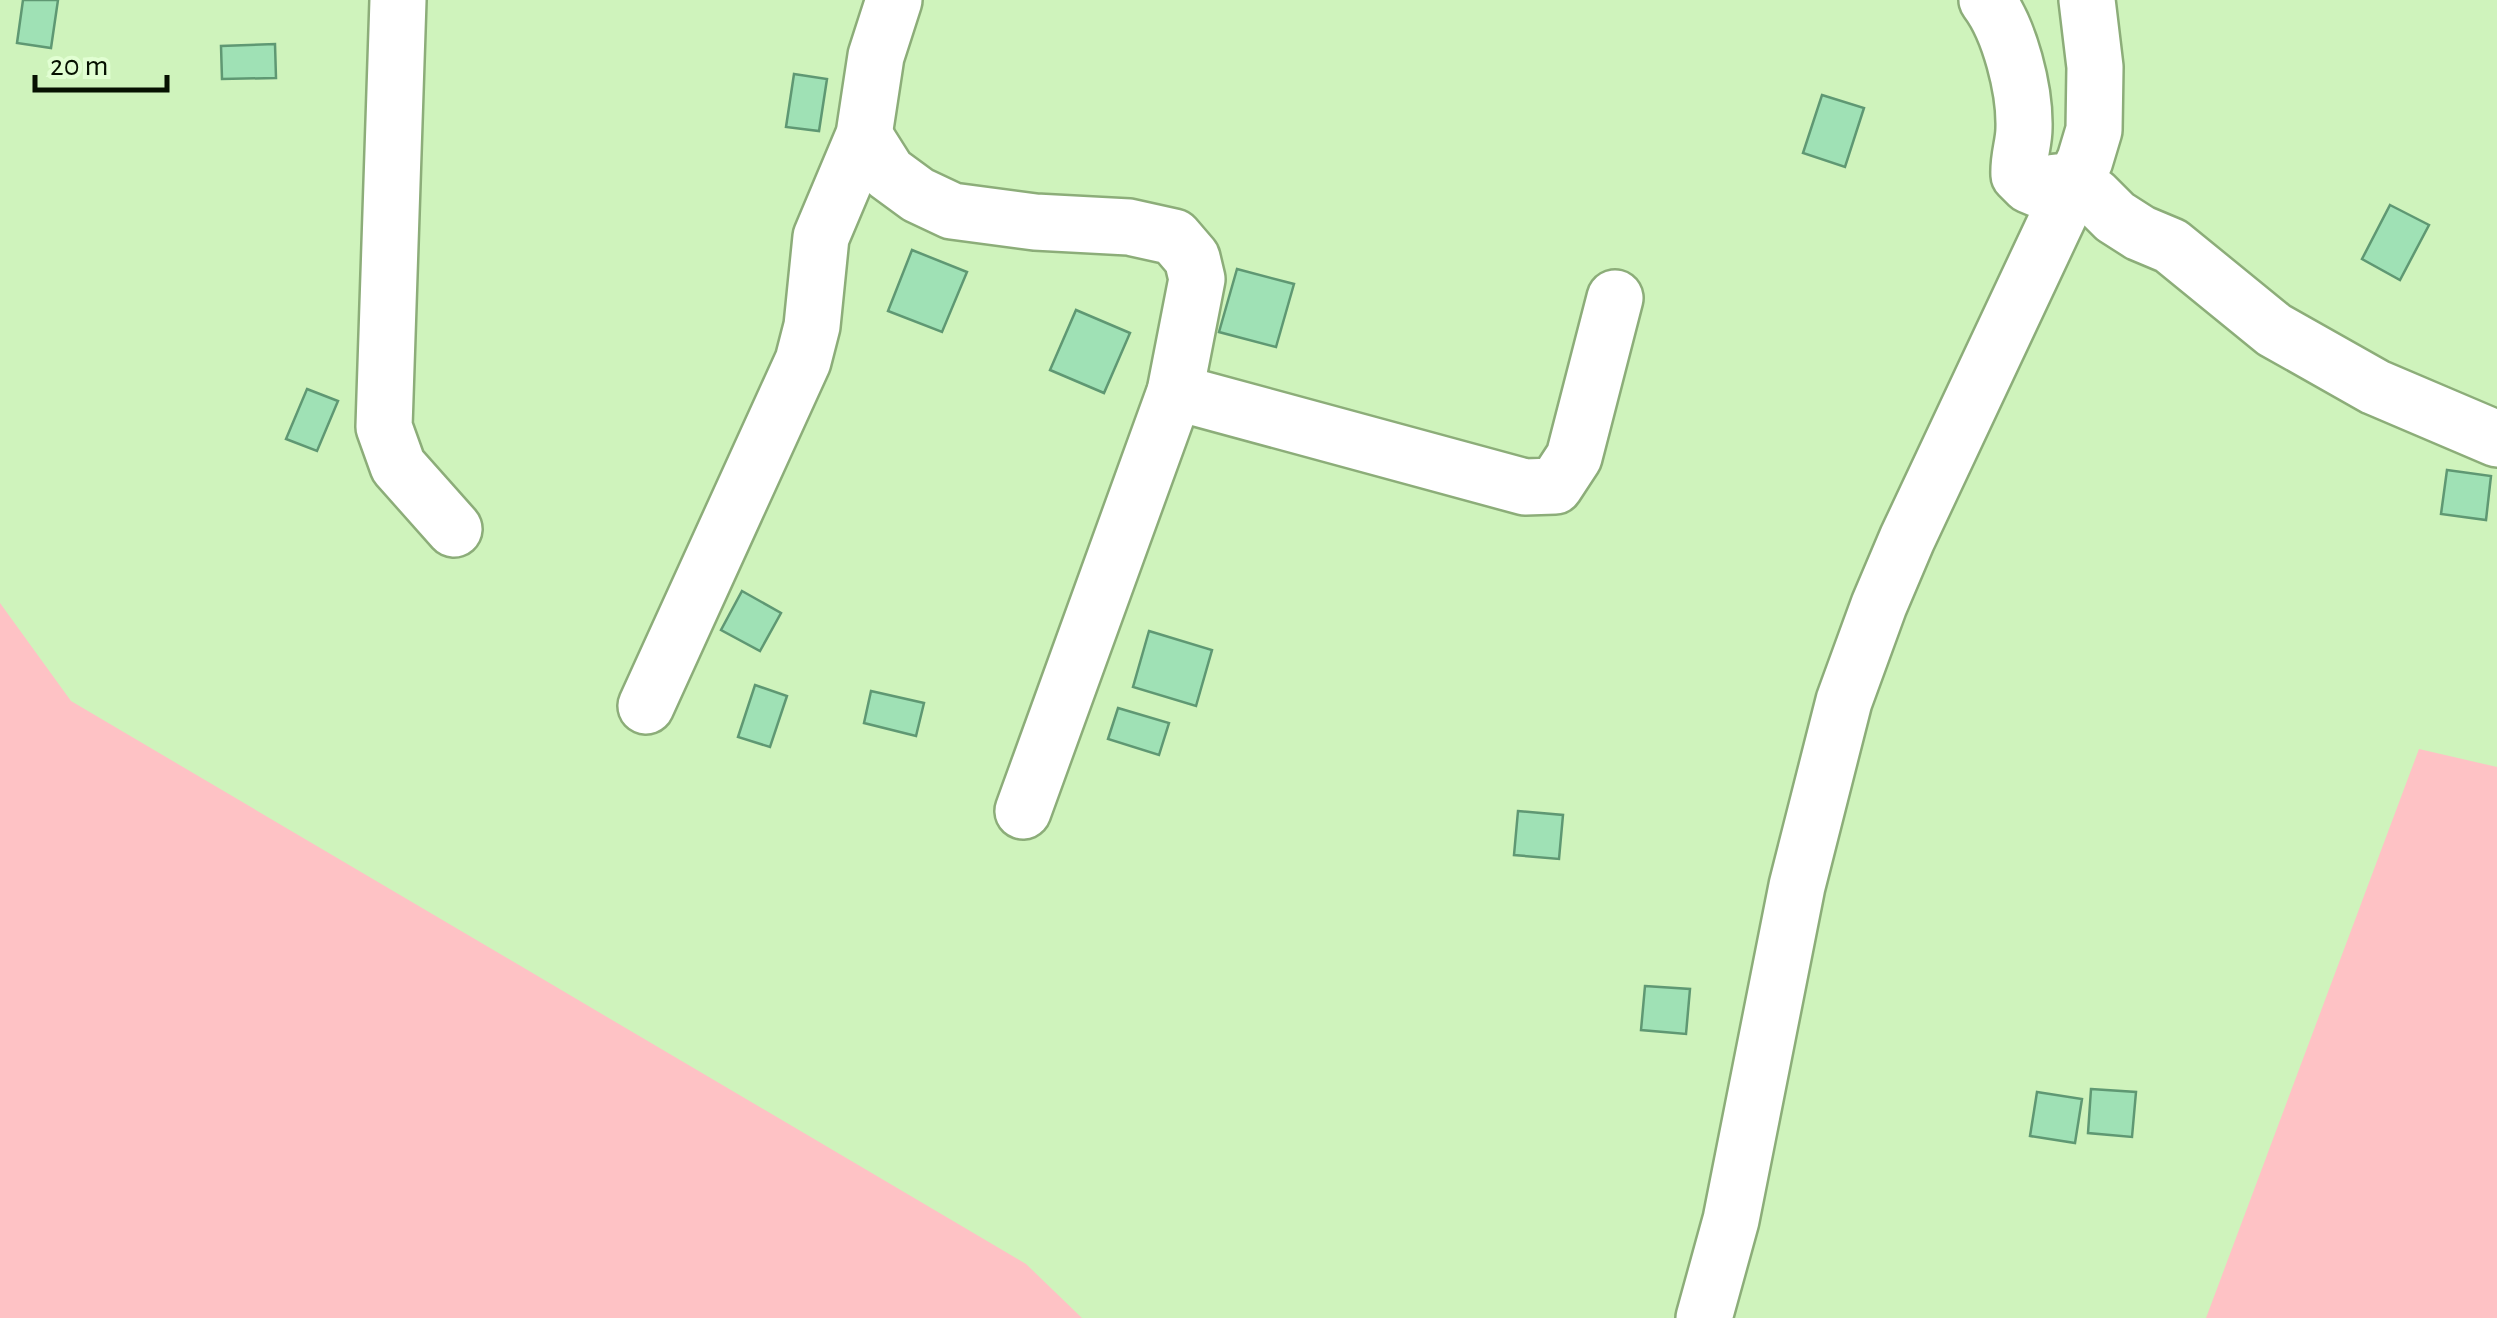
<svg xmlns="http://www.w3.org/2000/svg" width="2497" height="1318" font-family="'Alegreya Sans',sans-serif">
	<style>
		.green { fill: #fec2c5 }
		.building { fill: #9fe1b5; stroke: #5f9873; stroke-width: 2.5 }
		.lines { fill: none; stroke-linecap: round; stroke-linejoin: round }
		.minor-casing { stroke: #8cad79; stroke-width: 60 }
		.minor { stroke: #fff; stroke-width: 55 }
	</style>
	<rect width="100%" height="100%" fill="#cff3bc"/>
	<g class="green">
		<polygon points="0,603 71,701 1026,1264 1082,1318 0,1318"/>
		<polygon points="2419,749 2497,767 2497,1318 2206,1318"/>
	</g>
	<g class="building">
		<polygon points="23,0 58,0 51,48 17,43"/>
		<polygon points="275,44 276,78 222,79 221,46"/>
		<polygon points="794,74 827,79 819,131 786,127"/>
		<polygon points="1822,95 1864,108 1845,167 1803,153"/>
		<polygon points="2390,205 2429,225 2400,280 2362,259"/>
		<polygon points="912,250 967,272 942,332 888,311"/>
		<polygon points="1237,269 1294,284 1276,347 1219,332"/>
		<polygon points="1076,310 1130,333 1104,393 1050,370"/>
		<polygon points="307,389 338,401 317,451 286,439"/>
		<polygon points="2447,470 2491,476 2486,520 2441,514"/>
		<polygon points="742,591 781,613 760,651 721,630"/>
		<polygon points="1149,631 1212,650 1196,706 1133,687"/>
		<polygon points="755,685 787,696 770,747 738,737"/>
		<polygon points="871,691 924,703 916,736 864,723"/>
		<polygon points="1118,708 1169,723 1159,755 1108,739"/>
		<polygon points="1518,811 1563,815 1559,859 1514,855"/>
		<polygon points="1645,986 1690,989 1686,1034 1641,1030"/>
		<polygon points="2091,1089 2136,1092 2132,1137 2088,1133"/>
		<polygon points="2037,1092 2082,1099 2075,1143 2030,1136"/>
	</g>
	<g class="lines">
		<defs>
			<g id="minor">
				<polyline points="398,0 384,427 398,466 454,529"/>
				<path d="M1987,0c23,30 38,90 37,128 0,16 -6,29 -5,47l10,10 12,5 15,-8h18l20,14 21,21 25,16 31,13 103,84 101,57 122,52"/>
				<polyline points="864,135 888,173 918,195 952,211 1035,222 1129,227 1174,237 1192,258 1197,279 1175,392 1023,811"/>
				<polyline points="1175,392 1525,487 1555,486 1574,457 1615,298"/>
				<polyline points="646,706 803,361 812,326 821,237 864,135 876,56 894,0"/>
				<polyline points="1704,1318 1731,1220 1797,886 1844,701 1879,605 1907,539 2085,160 2094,130 2095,67 2087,0"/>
			</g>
		</defs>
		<use href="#minor" class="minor-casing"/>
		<use href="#minor" class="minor"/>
	</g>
	<path d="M35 75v15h132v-15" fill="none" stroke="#061101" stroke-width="5"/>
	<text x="50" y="75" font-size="30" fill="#061101" stroke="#e1fed2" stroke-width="8" paint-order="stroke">20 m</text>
</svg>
